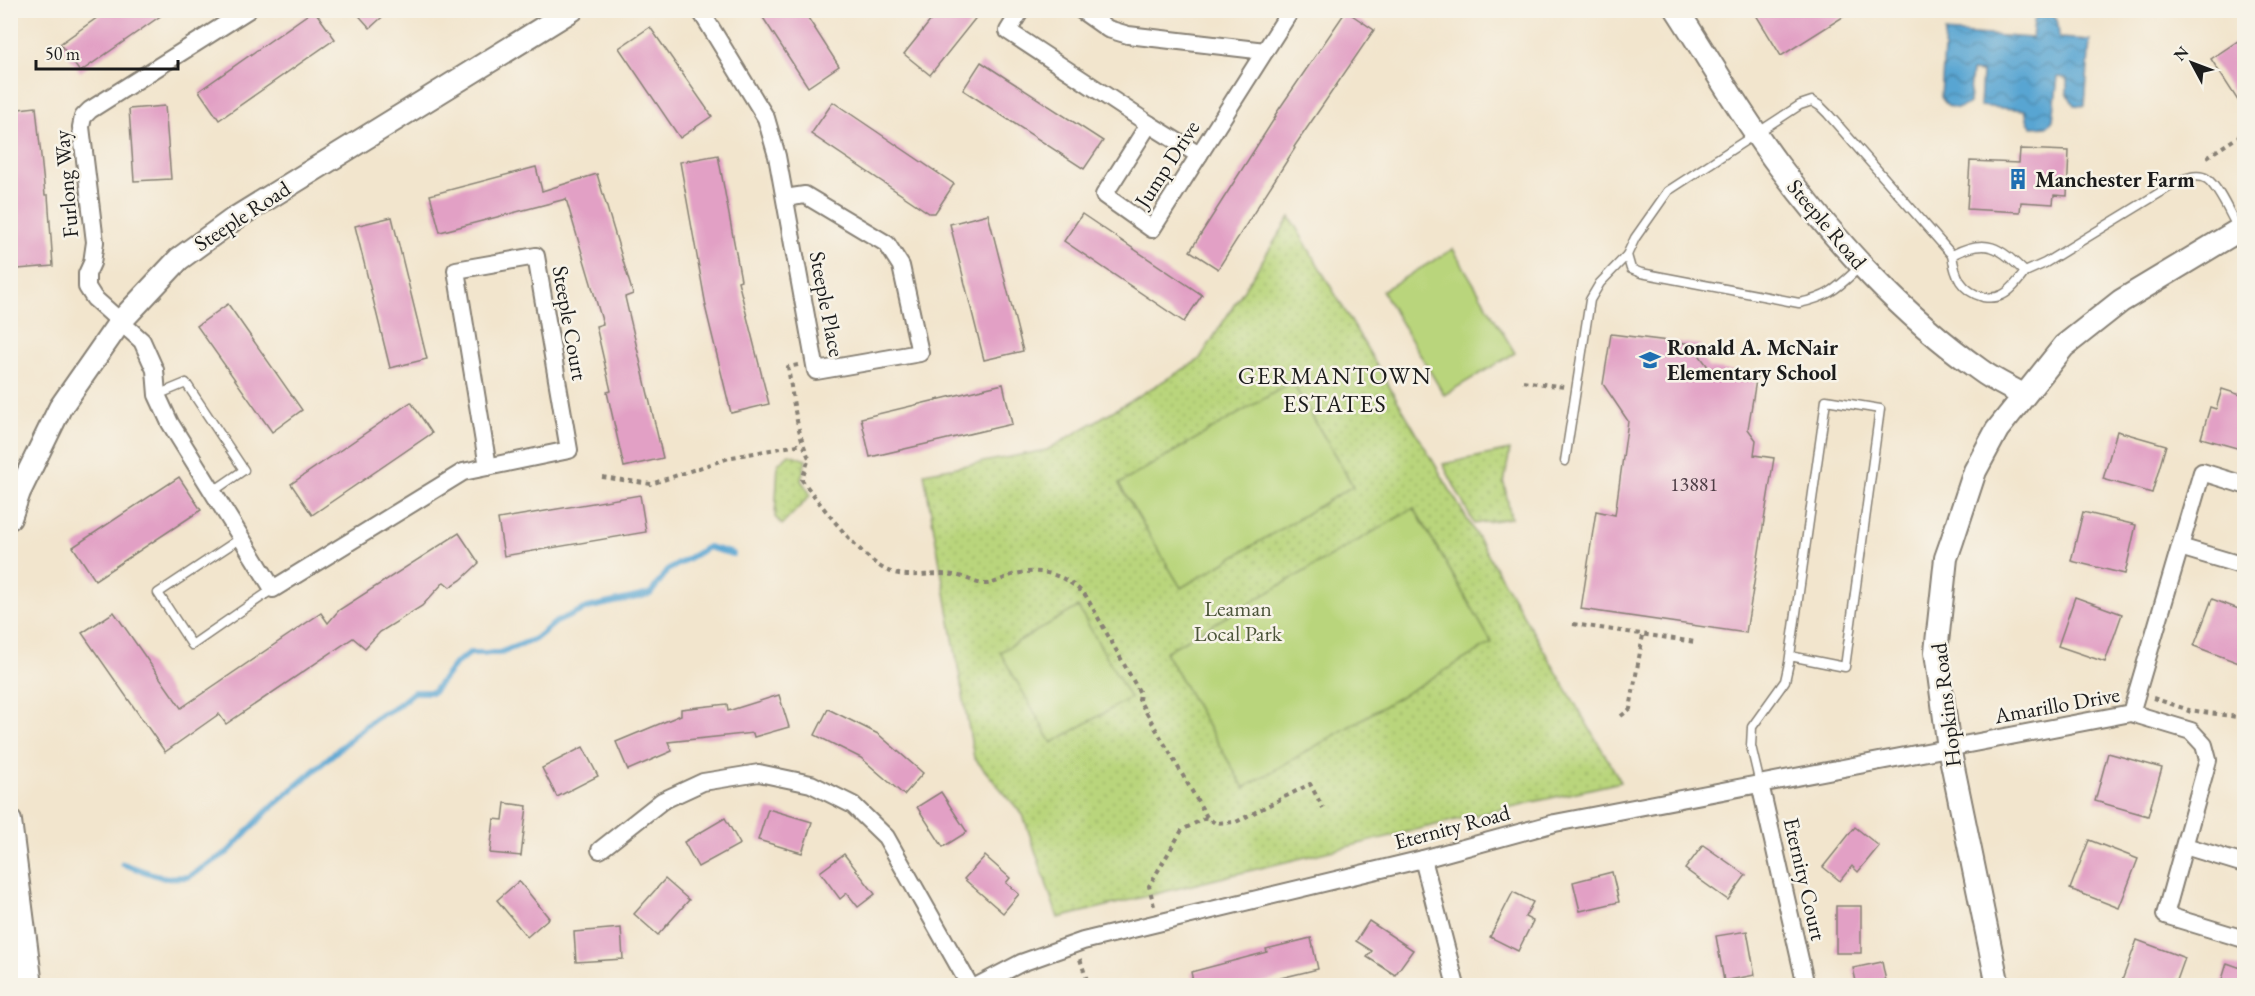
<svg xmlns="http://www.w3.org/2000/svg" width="2255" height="996" font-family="'EB Garamond',serif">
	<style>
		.park { fill: url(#park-dots); stroke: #6a784c; stroke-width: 1.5 }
		.pitch { fill: #b9d57c; stroke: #6a784c; stroke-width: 1.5 }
		.water { fill: url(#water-waves); stroke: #3a6077; stroke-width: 1.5 }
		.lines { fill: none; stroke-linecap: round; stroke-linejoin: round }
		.stream { stroke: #59a5d2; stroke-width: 6 }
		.building { fill: #e2a0c5 }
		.lane-casing { stroke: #878074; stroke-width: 11 }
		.street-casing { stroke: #878074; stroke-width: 20 }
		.secondary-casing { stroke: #878074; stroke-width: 26 }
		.path { stroke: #878074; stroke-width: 4; stroke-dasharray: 4.5 4.5; stroke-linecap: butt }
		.lane { stroke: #fff; stroke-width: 8 }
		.street { stroke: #fff; stroke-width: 16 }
		.secondary { stroke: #fff; stroke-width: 22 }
		.labels { text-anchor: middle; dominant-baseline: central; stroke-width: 5; stroke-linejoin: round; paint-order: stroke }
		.number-label { font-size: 20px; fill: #4e3d46 }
		.street-label { font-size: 22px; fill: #1c1c1c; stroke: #f7f3e8 }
		.poi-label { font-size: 22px; font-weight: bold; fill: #1c1c1c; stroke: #f7f3e8; text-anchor: start }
		.park-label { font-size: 22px; fill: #4b5439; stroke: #f7f3e8 }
		.neighbourhood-label { font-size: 24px; letter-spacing: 1.5px; fill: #1c1c1c; stroke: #f7f3e8 }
	</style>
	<defs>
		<pattern id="park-dots" width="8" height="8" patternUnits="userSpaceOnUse" patternTransform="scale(1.5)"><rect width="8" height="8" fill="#b9d57c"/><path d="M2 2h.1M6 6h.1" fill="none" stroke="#9eb66b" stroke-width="1.8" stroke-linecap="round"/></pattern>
		<pattern id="water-waves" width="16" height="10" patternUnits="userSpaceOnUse" patternTransform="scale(1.5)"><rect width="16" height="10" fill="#59a5d2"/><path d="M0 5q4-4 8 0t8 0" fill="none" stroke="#4986aa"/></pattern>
	</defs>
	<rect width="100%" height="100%" fill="#f7f3e8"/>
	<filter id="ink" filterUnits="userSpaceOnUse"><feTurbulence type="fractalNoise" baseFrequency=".0167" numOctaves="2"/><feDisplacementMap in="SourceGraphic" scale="12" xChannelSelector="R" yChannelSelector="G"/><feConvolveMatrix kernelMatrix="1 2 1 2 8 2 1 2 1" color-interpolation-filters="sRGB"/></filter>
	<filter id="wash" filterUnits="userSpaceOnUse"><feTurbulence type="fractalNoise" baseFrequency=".008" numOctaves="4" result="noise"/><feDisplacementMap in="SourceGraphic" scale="24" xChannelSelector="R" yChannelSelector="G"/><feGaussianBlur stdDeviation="1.35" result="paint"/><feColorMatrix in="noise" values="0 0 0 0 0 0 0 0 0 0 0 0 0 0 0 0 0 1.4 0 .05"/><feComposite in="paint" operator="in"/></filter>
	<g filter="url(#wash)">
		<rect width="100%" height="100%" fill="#f2e5cd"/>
		<g class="park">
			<polygon points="1290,217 1621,782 1480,814 1058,918 1023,815 974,758 924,473 1047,450 1199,360"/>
			<polygon points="1510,450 1504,483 1511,518 1474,524 1443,464"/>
			<polygon points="789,454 806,460 801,480 811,495 782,525 775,517 778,464"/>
		</g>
		<g class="pitch">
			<polygon points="1453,249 1515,353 1444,395 1382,291"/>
			<polygon points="1292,382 1353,486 1181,588 1119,484"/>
			<polygon points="1414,508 1492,643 1244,788 1165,652"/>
			<polygon points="1078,607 1130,698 1052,743 1000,652"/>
		</g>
		<path class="water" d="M2048,12c12,6 10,13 11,26l31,2 -5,66 -11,-1 -7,-12v-15l-9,-1 -5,43 -5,6 -16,1 -4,-5 -3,-12 -45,-4 2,-34 -10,-1 -3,32c-11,9 -21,6 -28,-6l4,-65 87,6 2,-17 6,-8z"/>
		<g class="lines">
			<polyline class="stream" points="123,864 164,878 188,877 228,852 269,809 375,718 397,706 414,692 433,692 455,664 470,653 499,653 535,639 556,622 587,608 650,594 668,570 708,547 733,554"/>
		</g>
		<g id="blocks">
			<g class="building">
				<polygon points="108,10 169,10 80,72 60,44"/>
				<polygon points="314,10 335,39 219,120 199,91"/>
				<polygon points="354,10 390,10 370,28"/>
				<polygon points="758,10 803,10 839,66 808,87"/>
				<polygon points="939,10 982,10 930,75 904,54"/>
				<polygon points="1753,10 1854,10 1781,56"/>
				<polygon points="1346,11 1374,30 1294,147 1295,148 1218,269 1190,251 1276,116 1275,115"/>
				<polygon points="650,27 712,116 680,138 619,48"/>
				<polygon points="2244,37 2244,110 2211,59"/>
				<polygon points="981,62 1103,141 1084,169 963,90"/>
				<polygon points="833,102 954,184 935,213 929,213 811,134"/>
				<polygon points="165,106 171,179 134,181 129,109"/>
				<polygon points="36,107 45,195 48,195 53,266 18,269 10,182 10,110"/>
				<polygon points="2020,149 2069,151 2067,196 2054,195 2053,204 2021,202 2020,212 1967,209 1970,161 2019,163"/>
				<polygon points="718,155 741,280 738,281 769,404 731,413 705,306 706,306 680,162"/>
				<polygon points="536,167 542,191 597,174 633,294 625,297 663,458 624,467 607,392 611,391 596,326 603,324 566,199 440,232 430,195"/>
				<polygon points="988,214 1023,351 984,360 950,224"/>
				<polygon points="1082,214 1202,295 1184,322 1064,241"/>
				<polygon points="392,217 427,359 390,368 355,226"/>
				<polygon points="228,304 302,410 272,432 197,326"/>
				<polygon points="1611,334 1701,345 1700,356 1709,368 1757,374 1748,429 1756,440 1754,455 1774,458 1746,633 1581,609 1596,511 1615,515 1628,421 1603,384"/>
				<polygon points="1003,384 1012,424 870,457 861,418"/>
				<polygon points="2222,389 2244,396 2244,450 2201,438 2210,407 2216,409"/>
				<polygon points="411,402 432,433 312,515 291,484"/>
				<polygon points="2117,431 2166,445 2152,493 2103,479"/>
				<polygon points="179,477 201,510 95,580 73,547"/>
				<polygon points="640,495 646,532 504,556 498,519"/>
				<polygon points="2083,512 2136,525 2125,574 2071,561"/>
				<polygon points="459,533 479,563 461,580 450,587 444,582 422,606 380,632 365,648 353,638 226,724 219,714 165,752 82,633 114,612 181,708 321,613 328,623 339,610"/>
				<polygon points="2075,597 2122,614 2105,662 2058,646"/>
				<polygon points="2212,599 2244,611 2244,665 2194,646"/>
				<polygon points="779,695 789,727 754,737 753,733 668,742 672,751 628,770 616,742 681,715 681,709 727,704 728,711"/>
				<polygon points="828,709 878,734 923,773 904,795 861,758 815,735"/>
				<polygon points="583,747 598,776 557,797 542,768"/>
				<polygon points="2108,753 2162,768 2148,816 2095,801"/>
				<polygon points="941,792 967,832 943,847 917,807"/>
				<polygon points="505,803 527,806 521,856 490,853 494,819 503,820"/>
				<polygon points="768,809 812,822 802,853 758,840"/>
				<polygon points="725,818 740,844 698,867 684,842"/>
				<polygon points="1855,827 1879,846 1858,872 1852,866 1840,881 1823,867"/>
				<polygon points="2089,840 2138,859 2119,908 2070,889"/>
				<polygon points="1703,845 1746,875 1728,900 1685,869"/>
				<polygon points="844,854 875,894 858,907 847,893 840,899 820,872"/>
				<polygon points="985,856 1010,878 1006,883 1019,894 1003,913 964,879"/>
				<polygon points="1612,872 1619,902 1580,911 1573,882"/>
				<polygon points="665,879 689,900 658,935 634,914"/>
				<polygon points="519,881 549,918 527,937 497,900"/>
				<polygon points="1513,892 1533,902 1525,917 1533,921 1518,951 1490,937"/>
				<rect x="1836" y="906" width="25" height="47"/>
				<polygon points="1369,921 1413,950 1395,975 1367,957 1372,951 1356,941"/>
				<polygon points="621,928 623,959 576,962 574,932"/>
				<polygon points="1747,931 1755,975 1724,981 1716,936"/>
				<polygon points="1311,938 1318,969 1248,986 1194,986 1191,972 1267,952 1266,949"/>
				<polygon points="2137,940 2185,958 2175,986 2120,986"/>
				<polygon points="1882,962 1887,986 1857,986 1853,968"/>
				<polygon points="2227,963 2244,969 2244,986 2220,986"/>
			</g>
		</g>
	</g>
	<g filter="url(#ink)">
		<use href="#blocks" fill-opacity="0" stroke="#878074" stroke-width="1.5"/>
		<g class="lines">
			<defs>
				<g id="lane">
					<path d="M1952,255c3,21 9,36 31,42 6,1 13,1 19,-2 9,-4 17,-15 23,-23"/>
					<path d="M1861,266c-23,21 -31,31 -62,37l-158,-30 -10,-4 -4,-14 8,-17 33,-47 132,-86 12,-4 8,5 8,8 124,141c35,-18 47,-8 73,17l20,-9 134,-82c8,-3 19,-8 28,-2 12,8 24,38 32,51"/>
					<polyline points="157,395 186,383 244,470 212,492"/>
					<polyline points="1565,461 1590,300 1600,283 1627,255"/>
					<polyline points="241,538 158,593 192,645 273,589"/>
					<polyline points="1760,784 1751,746 1752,727 1785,681 1789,663 1826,400 1880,409 1845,667 1790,656"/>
				</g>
				<g id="street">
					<polyline points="248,10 90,110 83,117 81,127 95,242 92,263 87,274 87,287 94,298 142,341 155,370 157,395 170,423 273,589 463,472 569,450 536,256 456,270 488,467"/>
					<polyline points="700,10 766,118 777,156 816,371 920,353 901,266 887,244 805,195 785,198"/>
					<polyline points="1021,10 1008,31 1149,124 1104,195 1152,229 1291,10"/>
					<polyline points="1081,10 1108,29 1128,35 1265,51"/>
					<polyline points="1149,124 1199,155"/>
					<polyline points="2180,547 2244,566"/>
					<polyline points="2131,713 2202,472 2244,485"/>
					<polyline points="1760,784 1806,986"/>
					<polyline points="2185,846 2244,864"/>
					<polyline points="600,850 662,801 703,782 759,773 811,784 853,805 886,837 970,986"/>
					<polyline points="1423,859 1456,986"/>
					<polyline points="977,986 1021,963 1083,941 1423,859 1555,823 2131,713 2191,731 2204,745 2208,760 2165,915 2244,939"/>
				</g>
				<g id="secondary">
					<path d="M1677,10c34,52 65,107 102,156 58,77 122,148 201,204 13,10 29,17 43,25"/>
					<polyline points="10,518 19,492 60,408 120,322 179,259 234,219 572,10"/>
					<polyline points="10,821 31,986"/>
					<polyline points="1998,986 1949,748 1936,652 1946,558 1952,541 1975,471 1997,430 2064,346 2121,301 2244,227"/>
				</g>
			</defs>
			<use href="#lane" class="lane-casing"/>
			<use href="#street" class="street-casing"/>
			<use href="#secondary" class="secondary-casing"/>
			<g class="path">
				<polyline points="2207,157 2244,133"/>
				<path d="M798,365l-10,2c5,31 8,63 21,91l-7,22c19,25 58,77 84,90 24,11 49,0 73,6 9,2 17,8 26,8 12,0 20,-8 31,-10 27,-7 51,2 70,22l54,97 -1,7 68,117 8,6 21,-1 74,-38 13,24"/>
				<polyline points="1523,381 1564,387"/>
				<polyline points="602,477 651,484 732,457 803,444"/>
				<polyline points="1573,624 1695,642"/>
				<polyline points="2153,698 2189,710"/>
				<polyline points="2188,713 2189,710 2244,718"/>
				<polyline points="1621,716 1630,709 1643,635"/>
				<polyline points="1154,906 1149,886 1182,830 1207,817"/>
				<polyline points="1080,959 1089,986"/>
			</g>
			<use href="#lane" class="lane"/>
			<use href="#street" class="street"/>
			<use href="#secondary" class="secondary"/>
		</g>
	</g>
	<defs>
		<symbol id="building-bare" viewBox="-9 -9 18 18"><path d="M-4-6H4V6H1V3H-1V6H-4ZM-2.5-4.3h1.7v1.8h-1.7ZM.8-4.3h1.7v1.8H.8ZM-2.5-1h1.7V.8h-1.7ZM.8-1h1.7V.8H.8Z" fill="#1f6fb2" stroke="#f7f3e8" stroke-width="2.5" paint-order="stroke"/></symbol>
		<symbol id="school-bare" viewBox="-9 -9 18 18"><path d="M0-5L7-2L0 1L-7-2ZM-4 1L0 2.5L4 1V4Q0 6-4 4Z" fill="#1f6fb2" stroke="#f7f3e8" stroke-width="2.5" paint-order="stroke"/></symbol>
	</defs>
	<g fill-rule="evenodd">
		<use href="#building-bare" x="2003" y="164" width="30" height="30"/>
		<use href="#school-bare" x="1635" y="345" width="30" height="30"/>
	</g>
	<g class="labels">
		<g class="number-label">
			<text x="1694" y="484">13881</text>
		</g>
		<g class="street-label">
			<text transform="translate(1167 164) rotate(-57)">Jump Drive</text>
			<text transform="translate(66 184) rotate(-95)">Furlong Way</text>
			<text transform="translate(242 216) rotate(-33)">Steeple Road</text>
			<text transform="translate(1827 224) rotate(50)">Steeple Road</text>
			<text transform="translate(827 304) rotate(79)">Steeple Place</text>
			<text transform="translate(570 323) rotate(80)">Steeple Court</text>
			<text transform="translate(1946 705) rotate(-97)">Hopkins Road</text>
			<text transform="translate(2057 705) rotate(-10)">Amarillo Drive</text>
			<text transform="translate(1452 827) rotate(-15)">Eternity Road</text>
			<text transform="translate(1805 879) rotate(77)">Eternity Court</text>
		</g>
		<g class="poi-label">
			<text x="2035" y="179">Manchester Farm</text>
			<text x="1667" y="347">Ronald A. McNair<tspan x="1667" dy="25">Elementary School</tspan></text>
		</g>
		<g class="park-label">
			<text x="1238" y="608">Leaman<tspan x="1238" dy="25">Local Park</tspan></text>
		</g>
		<g class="neighbourhood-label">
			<text x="1335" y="375">GERMANTOWN<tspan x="1335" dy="28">ESTATES</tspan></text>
		</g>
	</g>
	<rect width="2255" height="996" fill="none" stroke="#f7f3e8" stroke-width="36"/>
	<g transform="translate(2192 63) rotate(311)" stroke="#f7f3e8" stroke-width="4.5" paint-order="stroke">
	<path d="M0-4.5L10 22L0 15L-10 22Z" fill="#1c1c1c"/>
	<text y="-9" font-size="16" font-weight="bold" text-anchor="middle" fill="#1c1c1c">N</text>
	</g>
	<path d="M36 60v9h142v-9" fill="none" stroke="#1c1c1c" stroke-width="3"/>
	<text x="45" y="60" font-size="18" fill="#1c1c1c" stroke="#f7f3e8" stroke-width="4.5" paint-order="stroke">50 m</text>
</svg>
